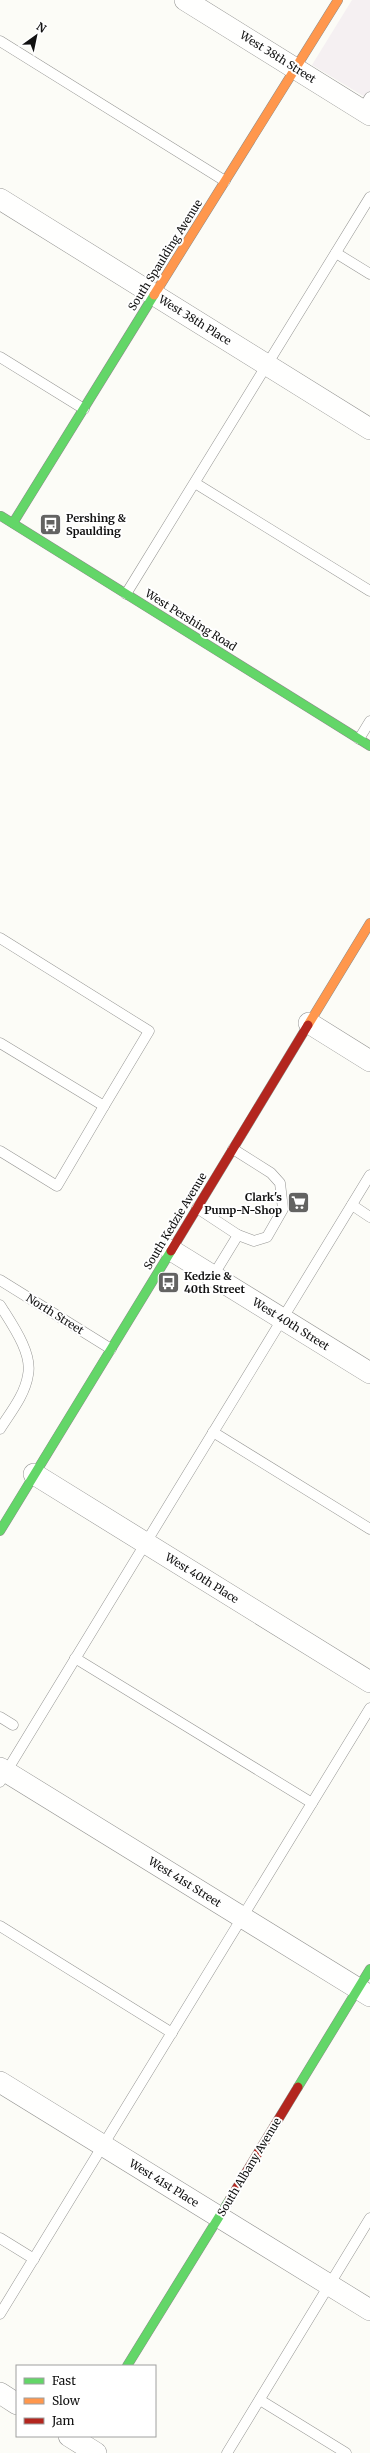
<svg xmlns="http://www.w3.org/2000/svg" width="370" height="2453" font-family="Merriweather,serif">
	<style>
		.industrial { fill: #f5f0f2 }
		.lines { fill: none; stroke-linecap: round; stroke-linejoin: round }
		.lane-casing { stroke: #979795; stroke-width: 11 }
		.street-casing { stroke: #979795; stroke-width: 22 }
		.fast-casing { stroke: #8d8d8b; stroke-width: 10 }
		.slow-casing { stroke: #8d8d8b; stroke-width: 10 }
		.jam-casing { stroke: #8d8d8b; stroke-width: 10 }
		.lane { stroke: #fffffe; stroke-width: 10 }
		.street { stroke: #fffffe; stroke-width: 21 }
		.fast { stroke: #63d668; stroke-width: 9 }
		.slow { stroke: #ff974d; stroke-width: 9 }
		.jam { stroke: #b3261e; stroke-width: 9 }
		.labels { text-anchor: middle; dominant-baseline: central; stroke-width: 4; stroke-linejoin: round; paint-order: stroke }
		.street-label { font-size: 11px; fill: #111; stroke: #fff }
		.poi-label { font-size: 11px; font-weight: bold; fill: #111; stroke: #fff; text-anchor: start }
	</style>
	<rect width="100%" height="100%" fill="#fcfcf7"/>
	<polygon class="industrial" points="352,0 370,0 370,100 312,65"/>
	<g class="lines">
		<defs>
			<g id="lane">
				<polyline points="0,41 225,181"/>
				<polyline points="362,110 370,97"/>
				<polyline points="336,253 370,274"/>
				<polyline points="0,357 84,409"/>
				<polyline points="195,483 370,591"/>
				<polyline points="126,594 370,197"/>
				<polyline points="359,739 370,721"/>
				<polyline points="0,938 149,1031 104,1106 0,1043"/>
				<polyline points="0,1151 57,1186 104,1106"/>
				<polyline points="352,1205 370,1217"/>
				<polyline points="197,1208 238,1235 254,1241 267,1237 283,1209 280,1183 271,1173 233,1149"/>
				<polyline points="213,1276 238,1235"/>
				<polyline points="0,1280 111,1349"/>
				<path d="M0,1305c11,18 33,48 28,70 -3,20 -18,38 -28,54"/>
				<polyline points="213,1432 370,1529"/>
				<polyline points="75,1658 312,1803"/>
				<polyline points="0,1717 13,1725"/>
				<polyline points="0,1782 370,1175"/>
				<polyline points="0,1926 172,2033"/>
				<polyline points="0,2238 34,2259"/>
				<polyline points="0,2314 370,1708"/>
				<polyline points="260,2400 346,2453"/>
				<polyline points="227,2453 370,2218"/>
			</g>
			<g id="street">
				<polyline points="185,0 370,115"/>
				<polyline points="0,199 370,429"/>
				<polyline points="309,1023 370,1061"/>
				<polyline points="171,1250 370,1373"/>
				<polyline points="34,1474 370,1682"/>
				<polyline points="0,1768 370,1996"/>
				<polyline points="0,2082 370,2310"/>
				<polyline points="0,2393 17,2404"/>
				<polyline points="69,2436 96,2453"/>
			</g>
			<g id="fast">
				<polyline points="1,516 370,746"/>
				<polyline points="13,523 154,295"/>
				<polyline points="0,1531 171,1251"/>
				<polyline points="298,2087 370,1969"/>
				<polyline points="127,2366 230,2199"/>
			</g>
			<g id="slow">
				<polyline points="154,295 338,0"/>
				<polyline points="308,1025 370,923"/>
			</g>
			<g id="jam">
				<polyline points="171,1251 308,1025"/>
				<polyline points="230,2199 298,2087"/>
			</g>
		</defs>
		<use href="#lane" class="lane-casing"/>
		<use href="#street" class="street-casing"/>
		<use href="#fast" class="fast-casing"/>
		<use href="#slow" class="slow-casing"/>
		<use href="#jam" class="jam-casing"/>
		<use href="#lane" class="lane"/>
		<use href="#street" class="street"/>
		<use href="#fast" class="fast"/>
		<use href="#slow" class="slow"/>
		<use href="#jam" class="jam"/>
	</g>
	<defs>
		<symbol id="bus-square" viewBox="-11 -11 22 22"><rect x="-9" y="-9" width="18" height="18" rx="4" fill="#636362" stroke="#fff"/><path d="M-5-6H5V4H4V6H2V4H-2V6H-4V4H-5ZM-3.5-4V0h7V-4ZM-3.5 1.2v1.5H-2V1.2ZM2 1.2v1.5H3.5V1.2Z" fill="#fff"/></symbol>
		<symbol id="supermarket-square" viewBox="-11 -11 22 22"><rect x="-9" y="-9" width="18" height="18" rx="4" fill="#636362" stroke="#fff"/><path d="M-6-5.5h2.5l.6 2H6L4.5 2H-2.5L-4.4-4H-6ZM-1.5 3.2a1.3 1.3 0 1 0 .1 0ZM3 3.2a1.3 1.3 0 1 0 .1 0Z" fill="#fff"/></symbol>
	</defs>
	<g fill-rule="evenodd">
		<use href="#bus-square" x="38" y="512" width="25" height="25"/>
		<use href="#supermarket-square" x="286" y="1190" width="25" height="25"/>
		<use href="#bus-square" x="156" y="1270" width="25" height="25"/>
	</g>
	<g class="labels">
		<g class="street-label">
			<text transform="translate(278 57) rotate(32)">West 38th Street</text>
			<text transform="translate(165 255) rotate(-58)">South Spaulding Avenue</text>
			<text transform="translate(195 320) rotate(32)">West 38th Place</text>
			<text transform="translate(191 620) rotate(32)">West Pershing Road</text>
			<text transform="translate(175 1221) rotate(-59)">South Kedzie Avenue</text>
			<text transform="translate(55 1314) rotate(32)">North Street</text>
			<text transform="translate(291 1324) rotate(32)">West 40th Street</text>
			<text transform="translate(202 1578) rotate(32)">West 40th Place</text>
			<text transform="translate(185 1882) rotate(32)">West 41st Street</text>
			<text transform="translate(249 2167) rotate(-59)">South Albany Avenue</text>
			<text transform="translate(164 2183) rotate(32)">West 41st Place</text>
		</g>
		<g class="poi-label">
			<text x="66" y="518">Pershing &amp;<tspan x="66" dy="13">Spaulding</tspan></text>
			<text x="282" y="1197" text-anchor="end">Clark's<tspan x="282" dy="13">Pump-N-Shop</tspan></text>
			<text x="184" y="1276">Kedzie &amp;<tspan x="184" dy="13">40th Street</tspan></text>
		</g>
	</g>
	<rect x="16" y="2365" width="140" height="72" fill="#ffffff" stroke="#a0a0a0"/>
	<rect x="24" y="2378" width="20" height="6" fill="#63d668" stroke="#a0a0a0"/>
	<text x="52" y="2385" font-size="12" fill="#111111">Fast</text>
	<rect x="24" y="2398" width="20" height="6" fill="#ff974d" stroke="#a0a0a0"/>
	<text x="52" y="2405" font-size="12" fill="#111111">Slow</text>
	<rect x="24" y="2418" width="20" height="6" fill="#b3261e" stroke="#a0a0a0"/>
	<text x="52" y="2425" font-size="12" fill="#111111">Jam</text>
	<g transform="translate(36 36) rotate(33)" stroke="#ffffff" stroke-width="3" paint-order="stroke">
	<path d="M0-3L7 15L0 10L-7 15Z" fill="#111111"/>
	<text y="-6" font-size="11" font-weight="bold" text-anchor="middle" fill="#111111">N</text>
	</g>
</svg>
